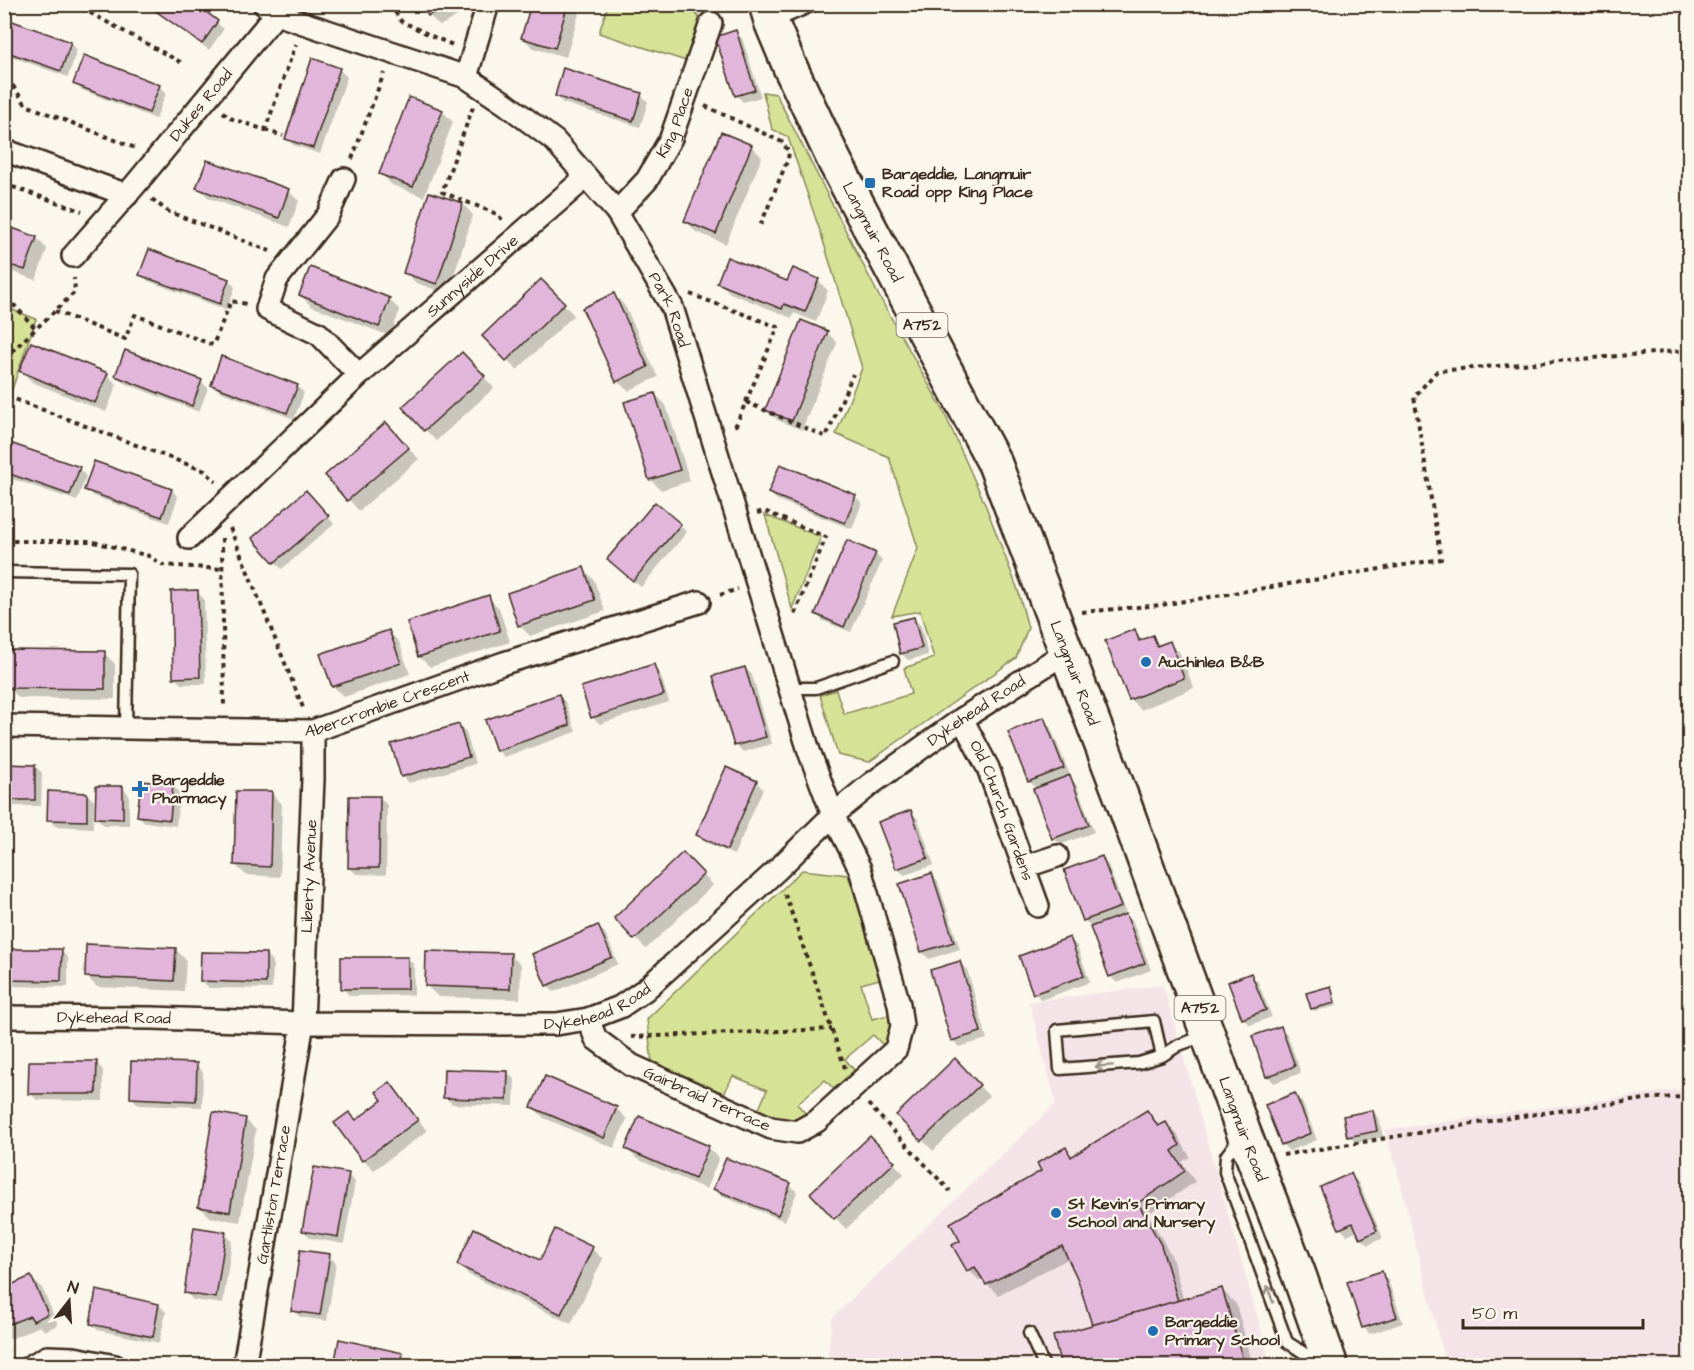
<svg xmlns="http://www.w3.org/2000/svg" width="1694" height="1370" font-family="'Architects Daughter',sans-serif">
	<style>
		.built { fill: #f4e4e7 }
		.green { fill: #d6e396; stroke: #88865a; stroke-width: 1.5 }
		.shadow { fill: #0003 }
		.building { fill: #e2b6db; stroke: #3b2a1e; stroke-width: 1.5 }
		.lines { fill: none; stroke-linecap: round; stroke-linejoin: round }
		.lane-casing { stroke: #3b2a1e; stroke-width: 15 }
		.street-casing { stroke: #3b2a1e; stroke-width: 26 }
		.primary-casing { stroke: #3b2a1e; stroke-width: 38 }
		.path { stroke: #3b2a1e; stroke-width: 4; stroke-dasharray: 4.5 4.5; stroke-linecap: butt }
		.lane { stroke: #fbf7ec; stroke-width: 10 }
		.street { stroke: #fbf7ec; stroke-width: 21 }
		.primary { stroke: #fbf7ec; stroke-width: 33 }
		.oneway { stroke: #9b9085 }
		.poi-dot { fill: #1f6fb2; stroke: #fbf7ec; stroke-width: 2 }
		.labels { text-anchor: middle; dominant-baseline: central; stroke-width: 4.5; stroke-linejoin: round; paint-order: stroke }
		.shield { fill: #fbf7ec; stroke: #75685c; stroke-width: 1.5 }
		.shield-label { font-size: 15px; font-weight: bold; fill: #3b2a1e }
		.street-label { font-size: 16px; fill: #3b2a1e; stroke: #fbf7ec }
		.poi-label { font-size: 16px; font-weight: bold; fill: #3b2a1e; stroke: #fbf7ec; text-anchor: start }
	</style>
	<rect width="100%" height="100%" fill="#fbf7ec"/>
	<filter id="ink" filterUnits="userSpaceOnUse"><feTurbulence type="fractalNoise" baseFrequency=".0167" numOctaves="2"/><feDisplacementMap in="SourceGraphic" scale="12" xChannelSelector="R" yChannelSelector="G"/><feConvolveMatrix kernelMatrix="1 2 1 2 8 2 1 2 1" color-interpolation-filters="sRGB"/></filter>
	<g filter="url(#ink)">
		<g class="built">
			<polygon points="1163,985 1271,1365 902,1366 828,1357 832,1318 1056,1103 1029,1002"/>
			<polygon points="1689,1088 1689,1365 1446,1365 1396,1165 1384,1130"/>
		</g>
		<g class="green">
			<polygon points="608,5 690,5 700,19 689,62 599,33"/>
			<polygon points="763,92 776,94 879,296 943,410 985,504 1018,590 1028,628 1016,658 869,762 838,755 820,695 836,690 844,714 911,694 904,668 934,658 920,611 892,616 918,548 889,457 836,434 862,368 822,237 788,137 772,129"/>
			<polygon points="5,307 36,319 5,410 4,307"/>
			<polygon points="765,515 821,537 792,609"/>
			<polygon points="802,870 848,875 883,978 861,984 872,1019 893,1014 886,1048 873,1035 845,1059 859,1076 839,1094 825,1080 797,1104 812,1120 799,1127 758,1111 767,1090 733,1076 723,1096 652,1063 647,1019"/>
		</g>
		<g class="shadow">
			<polygon points="145,4 193,4 224,29 209,50"/>
			<polygon points="423,4 460,4 464,12 440,26 429,15"/>
			<polygon points="532,4 582,4 566,57 533,48 522,37"/>
			<polygon points="4,20 71,43 77,50 68,77 4,54"/>
			<polygon points="735,32 742,38 761,97 743,102 736,95"/>
			<polygon points="313,60 340,70 347,77 320,154 293,145 286,138"/>
			<polygon points="75,83 159,86 166,93 156,119 82,90"/>
			<polygon points="641,95 648,102 640,127 563,103 556,96"/>
			<polygon points="442,111 453,122 424,197 392,185 381,174"/>
			<polygon points="4,123 10,129 4,146"/>
			<polygon points="751,146 762,157 726,244 696,232 686,221"/>
			<polygon points="198,188 288,191 299,201 289,227 209,198"/>
			<polygon points="463,204 473,215 448,294 416,283 405,272"/>
			<polygon points="4,226 37,238 47,249 36,280 4,269"/>
			<polygon points="150,251 229,280 235,287 227,310 148,281 141,274"/>
			<polygon points="818,280 828,291 816,322 794,313 792,318 730,293 719,282 788,283"/>
			<polygon points="541,281 574,315 517,370 484,336"/>
			<polygon points="300,295 389,300 400,310 390,336 311,306"/>
			<polygon points="614,295 625,306 658,377 628,391 617,381"/>
			<polygon points="827,332 837,343 802,430 777,420 767,410"/>
			<polygon points="473,364 494,388 436,441 404,407"/>
			<polygon points="21,371 107,374 117,385 106,412 32,382"/>
			<polygon points="117,376 201,382 208,388 199,412 124,383"/>
			<polygon points="213,384 297,386 304,393 294,419 219,391"/>
			<polygon points="655,394 666,405 690,481 661,490 650,479"/>
			<polygon points="386,424 419,459 359,511 327,475"/>
			<polygon points="4,443 79,469 86,476 77,501 4,476"/>
			<polygon points="86,489 172,490 178,497 169,523 93,496"/>
			<polygon points="770,493 855,496 862,503 852,529 777,500"/>
			<polygon points="313,499 334,524 282,569 275,562"/>
			<polygon points="655,504 687,532 641,587 616,566"/>
			<polygon points="875,554 882,561 851,632 823,621 816,614"/>
			<polygon points="584,569 594,580 605,611 530,636 519,625"/>
			<polygon points="197,592 204,599 206,684 181,684 174,677"/>
			<polygon points="488,597 499,608 510,642 430,667 419,657"/>
			<polygon points="914,619 921,626 928,655 908,660 901,653"/>
			<polygon points="388,631 399,642 410,674 344,697 333,686"/>
			<polygon points="1134,631 1144,641 1152,637 1161,646 1169,643 1180,653 1194,688 1141,710 1130,699"/>
			<polygon points="104,653 115,664 115,699 19,698 8,687"/>
			<polygon points="653,666 660,673 669,702 600,724 593,718 583,688"/>
			<polygon points="745,668 752,675 772,744 743,752 736,745"/>
			<polygon points="559,696 566,703 576,732 504,757 497,750"/>
			<polygon points="1043,719 1050,726 1070,775 1068,776 1076,784 1094,832 1060,845 1054,838 1037,789 1029,781"/>
			<polygon points="459,725 466,732 475,764 409,783 402,776"/>
			<polygon points="4,766 35,766 42,773 41,806 4,806"/>
			<polygon points="727,769 757,783 763,789 734,855 705,842 698,835"/>
			<polygon points="173,786 180,793 176,826 145,822 138,816"/>
			<polygon points="123,788 129,795 129,825 104,825 97,818"/>
			<polygon points="271,793 282,804 280,877 246,875 235,865"/>
			<polygon points="87,794 94,801 93,828 55,826 48,819"/>
			<polygon points="380,798 387,805 386,875 356,874 349,867"/>
			<polygon points="911,812 918,819 934,865 904,875 897,868"/>
			<polygon points="683,854 713,885 646,949 616,918"/>
			<polygon points="1101,858 1108,865 1126,914 1125,914 1133,922 1151,970 1117,983 1110,976 1091,926 1084,920"/>
			<polygon points="931,875 938,882 960,949 929,959 922,952 901,885"/>
			<polygon points="598,927 605,933 618,964 554,992 547,985"/>
			<polygon points="1070,939 1077,946 1090,982 1041,1000 1035,993"/>
			<polygon points="175,949 186,960 184,991 97,987 87,977"/>
			<polygon points="4,950 61,951 68,958 68,987 4,986"/>
			<polygon points="266,954 273,961 272,989 209,988 202,981"/>
			<polygon points="510,955 521,965 520,999 438,997 427,986"/>
			<polygon points="407,958 414,965 414,995 350,996 343,989"/>
			<polygon points="960,962 967,969 987,1039 959,1047 952,1040"/>
			<polygon points="1251,975 1258,982 1272,1017 1250,1025 1243,1018"/>
			<polygon points="1330,988 1333,991 1337,1006 1315,1011 1312,1008"/>
			<polygon points="1280,1027 1287,1034 1301,1073 1274,1083 1268,1076"/>
			<polygon points="955,1061 989,1096 933,1151 898,1115"/>
			<polygon points="96,1063 103,1070 103,1101 37,1100 30,1093"/>
			<polygon points="196,1065 203,1072 202,1107 139,1105 132,1098"/>
			<polygon points="508,1073 515,1080 514,1106 452,1104 445,1097"/>
			<polygon points="390,1084 400,1095 427,1131 374,1170 364,1160 357,1121 384,1101"/>
			<polygon points="1295,1095 1302,1102 1317,1140 1289,1151 1282,1144"/>
			<polygon points="533,1107 616,1108 627,1119 614,1148 544,1118"/>
			<polygon points="1372,1111 1379,1118 1383,1137 1356,1143 1349,1136"/>
			<polygon points="1147,1112 1160,1127 1166,1124 1177,1134 1190,1157 1182,1162 1195,1182 1148,1214 1172,1257 1184,1301 1222,1290 1236,1304 1253,1366 1063,1366 1095,1326 1080,1280 1070,1258 998,1295 987,1284 984,1278 979,1280 969,1270 962,1241 1043,1171 1066,1149 1074,1157"/>
			<polygon points="640,1118 708,1148 719,1158 706,1189 637,1159 627,1149"/>
			<polygon points="245,1119 256,1130 240,1222 210,1217 199,1206"/>
			<polygon points="881,1149 904,1174 846,1229 812,1193"/>
			<polygon points="348,1175 355,1182 344,1244 311,1238 304,1231"/>
			<polygon points="1351,1175 1358,1182 1383,1238 1368,1245 1361,1238 1358,1230 1347,1235 1340,1228"/>
			<polygon points="790,1185 797,1192 785,1221 721,1196 714,1189"/>
			<polygon points="225,1234 232,1241 223,1304 193,1300 186,1293"/>
			<polygon points="592,1249 603,1259 571,1324 469,1275 459,1264 541,1262"/>
			<polygon points="329,1256 336,1263 327,1321 300,1317 293,1310"/>
			<polygon points="1381,1273 1388,1280 1403,1323 1370,1334 1363,1327"/>
			<polygon points="31,1278 42,1288 58,1325 45,1331 40,1326 6,1341 10,1351 4,1354 4,1289"/>
			<polygon points="159,1305 166,1312 159,1343 98,1330 91,1323"/>
			<polygon points="402,1354 409,1361 408,1366 335,1366"/>
		</g>
		<g class="building">
			<polygon points="146,4 196,4 218,21 202,44"/>
			<polygon points="421,4 448,4 428,16"/>
			<polygon points="531,4 568,4 555,48 521,38"/>
			<polygon points="4,18 71,42 61,71 4,51"/>
			<polygon points="736,30 755,90 735,96 715,37"/>
			<polygon points="84,55 160,85 149,113 73,84"/>
			<polygon points="312,58 340,68 313,148 285,139"/>
			<polygon points="563,68 642,93 633,121 555,96"/>
			<polygon points="409,97 443,110 413,187 379,174"/>
			<polygon points="721,132 752,145 716,234 684,221"/>
			<polygon points="207,160 289,189 279,218 196,188"/>
			<polygon points="429,192 463,203 437,284 403,273"/>
			<polygon points="4,225 37,237 25,270 4,263"/>
			<polygon points="149,249 229,279 220,304 139,275"/>
			<polygon points="727,257 787,281 793,268 819,279 805,312 784,304 782,309 717,283"/>
			<polygon points="310,267 390,298 379,327 299,295"/>
			<polygon points="541,279 565,303 506,361 482,336"/>
			<polygon points="614,293 648,367 616,382 582,308"/>
			<polygon points="801,320 828,331 792,421 765,410"/>
			<polygon points="31,342 108,373 95,403 19,371"/>
			<polygon points="125,350 202,380 192,406 115,376"/>
			<polygon points="462,352 485,376 424,431 402,407"/>
			<polygon points="221,356 298,385 287,413 211,385"/>
			<polygon points="655,393 680,470 649,480 624,402"/>
			<polygon points="386,422 409,448 347,501 325,475"/>
			<polygon points="4,441 80,467 70,495 4,472"/>
			<polygon points="94,461 172,489 162,517 84,490"/>
			<polygon points="780,464 856,495 845,523 768,493"/>
			<polygon points="306,490 329,516 274,563 252,538"/>
			<polygon points="655,502 681,524 633,581 607,559"/>
			<polygon points="847,540 876,553 844,627 815,614"/>
			<polygon points="584,567 595,600 518,626 507,593"/>
			<polygon points="198,590 200,677 173,678 171,591"/>
			<polygon points="489,595 500,631 418,657 407,622"/>
			<polygon points="914,617 922,648 900,654 893,622"/>
			<polygon points="1135,629 1139,641 1153,635 1157,646 1170,641 1184,678 1129,700 1105,641"/>
			<polygon points="389,630 401,663 332,687 320,654"/>
			<polygon points="7,650 105,651 105,689 7,688"/>
			<polygon points="654,664 664,695 591,718 581,687"/>
			<polygon points="745,667 766,737 734,746 713,676"/>
			<polygon points="559,694 570,725 496,751 485,720"/>
			<polygon points="1044,717 1064,768 1028,782 1008,732"/>
			<polygon points="459,724 469,757 401,777 391,744"/>
			<polygon points="4,764 35,765 35,800 4,800"/>
			<polygon points="726,767 757,781 727,850 696,835"/>
			<polygon points="1070,775 1089,825 1052,839 1033,789"/>
			<polygon points="141,781 173,784 170,820 137,816"/>
			<polygon points="96,786 123,786 123,819 95,818"/>
			<polygon points="48,791 87,793 87,821 47,820"/>
			<polygon points="236,791 272,791 270,867 234,865"/>
			<polygon points="349,796 380,796 379,868 348,868"/>
			<polygon points="911,810 928,858 896,869 878,822"/>
			<polygon points="683,852 704,874 634,940 614,918"/>
			<polygon points="1102,856 1121,907 1083,921 1064,870"/>
			<polygon points="932,873 954,942 921,952 899,884"/>
			<polygon points="1126,914 1145,963 1109,977 1090,927"/>
			<polygon points="598,925 612,957 546,986 532,954"/>
			<polygon points="1070,937 1084,976 1033,994 1019,956"/>
			<polygon points="86,944 176,948 174,981 85,977"/>
			<polygon points="4,949 62,949 61,981 4,980"/>
			<polygon points="426,951 511,953 510,989 425,986"/>
			<polygon points="201,952 266,953 266,983 200,981"/>
			<rect x="341" y="957" width="67" height="32"/>
			<polygon points="960,961 981,1032 951,1041 930,970"/>
			<polygon points="1251,973 1266,1010 1242,1019 1228,982"/>
			<polygon points="1331,986 1335,1003 1311,1009 1306,993"/>
			<polygon points="1281,1026 1295,1066 1266,1077 1252,1036"/>
			<polygon points="955,1058 980,1085 921,1141 896,1115"/>
			<polygon points="29,1061 97,1061 96,1094 28,1094"/>
			<polygon points="131,1061 197,1063 196,1101 130,1098"/>
			<polygon points="444,1069 508,1071 507,1100 443,1098"/>
			<polygon points="545,1076 617,1107 604,1138 531,1107"/>
			<polygon points="390,1082 418,1120 362,1161 334,1123 349,1112 356,1120 382,1100 376,1092"/>
			<polygon points="1295,1093 1311,1133 1281,1145 1265,1105"/>
			<polygon points="1147,1110 1158,1126 1166,1122 1180,1145 1172,1151 1185,1171 1138,1203 1161,1245 1178,1301 1092,1325 1078,1280 1062,1246 986,1285 975,1267 967,1271 952,1245 960,1241 950,1223 1041,1171 1037,1163 1066,1147 1071,1157"/>
			<polygon points="1373,1110 1377,1131 1347,1137 1343,1116"/>
			<polygon points="213,1112 246,1118 230,1212 198,1207"/>
			<polygon points="639,1116 709,1146 695,1179 625,1149"/>
			<polygon points="870,1136 895,1162 834,1219 810,1193"/>
			<polygon points="726,1158 791,1183 778,1215 713,1189"/>
			<polygon points="314,1167 349,1173 338,1237 302,1231"/>
			<polygon points="1351,1173 1377,1231 1360,1239 1353,1223 1339,1229 1320,1187"/>
			<polygon points="194,1227 226,1232 216,1298 184,1293"/>
			<polygon points="474,1228 540,1260 555,1229 593,1247 561,1314 457,1265"/>
			<polygon points="300,1250 330,1254 320,1315 291,1311"/>
			<polygon points="1382,1271 1397,1317 1362,1328 1347,1282"/>
			<polygon points="31,1276 48,1314 33,1321 30,1316 4,1326 4,1288"/>
			<polygon points="1222,1288 1243,1360 1223,1366 1061,1366 1053,1336"/>
			<polygon points="96,1290 159,1304 153,1337 90,1324"/>
			<polygon points="339,1339 403,1353 400,1366 334,1366"/>
			<polygon points="430,1358 467,1366 429,1366"/>
		</g>
		<g class="lines">
			<defs>
				<g id="lane">
					<polyline points="775,22 816,4"/>
					<polyline points="4,572 129,574 126,728"/>
					<polyline points="789,688 816,688 893,661"/>
					<polyline points="1162,1056 1154,1021 1057,1030 1060,1069 1139,1063 1162,1056 1179,1045 1204,1036"/>
					<polyline points="1240,1137 1226,1156 1225,1172 1287,1342 1304,1353 1322,1361"/>
					<polyline points="1029,1333 1044,1366"/>
				</g>
				<g id="street">
					<path id="s1" d="M264,4l12,10 190,63 40,27 49,37 62,71 55,95 137,444 24,64 27,54 39,135 3,22 -6,23 -79,72 -20,11 -26,-4 -140,-63 -35,-26 -8,-20"/>
					<polyline points="466,77 488,4"/>
					<polyline points="12,153 127,195"/>
					<polyline points="344,179 328,215 277,279 267,309 319,334 359,375"/>
					<path id="s2" d="M617,212l30,-32 24,-42 40,-115"/>
					<path id="s3" d="M73,256l62,-71 141,-171"/>
					<path id="s4" d="M189,538l170,-163 227,-198"/>
					<path id="s5" d="M962,719l26,49 50,138"/>
					<path id="s6" d="M4,726l309,5 191,-68 195,-61"/>
					<polyline points="1024,867 1057,856"/>
					<path id="s7" d="M4,1017l148,1 151,5 233,1h20l32,-5 32,-12 26,-18 131,-119 56,-55 38,-31 91,-65 106,-68"/>
					<polyline points="31,1366 47,1357 74,1358 115,1366"/>
					<path id="s8" d="M244,1366l59,-343 10,-244v-48"/>
				</g>
				<g id="primary">
					<path id="s9" d="M766,4l6,20 18,43 45,95 160,302 128,337 120,330 56,144 32,91"/>
				</g>
			</defs>
			<use href="#lane" class="lane-casing"/>
			<use href="#street" class="street-casing"/>
			<use href="#primary" class="primary-casing"/>
			<g class="path">
				<polyline points="74,4 182,63"/>
				<polyline points="390,4 401,21 436,38 453,45"/>
				<polyline points="4,83 13,86 26,105 138,149"/>
				<polyline points="705,106 782,142 789,152 788,159 759,229"/>
				<polyline points="473,107 442,192 497,214 504,222"/>
				<polyline points="223,112 230,118 265,130 296,44"/>
				<polyline points="265,130 283,136"/>
				<polyline points="352,159 384,73"/>
				<polyline points="4,184 82,211"/>
				<polyline points="152,199 167,211 270,251"/>
				<polyline points="690,294 778,327 736,425 731,427"/>
				<polyline points="4,302 15,306 36,329"/>
				<polyline points="55,311 125,339 135,315 213,345 231,301 247,304"/>
				<polyline points="4,355 8,355 75,292 74,278"/>
				<polyline points="4,388 6,395 22,402 205,471 216,482"/>
				<polyline points="746,402 826,437 853,374"/>
				<polyline points="757,513 764,511 826,537 795,613 790,615"/>
				<polyline points="230,528 304,710"/>
				<polyline points="222,538 224,708"/>
				<polyline points="4,541 90,541 149,556 163,565 222,569"/>
				<polyline points="720,595 738,589"/>
				<polyline points="1082,612 1161,605 1441,559 1414,397 1437,371 1690,350"/>
				<polyline points="785,894 845,1068"/>
				<polyline points="631,1037 832,1029"/>
				<polyline points="868,1104 950,1191"/>
				<polyline points="1283,1155 1515,1117 1653,1098 1690,1097"/>
			</g>
			<use href="#lane" class="lane"/>
			<use href="#street" class="street"/>
			<use href="#primary" class="primary"/>
		</g>
		<defs><path id="oneway-shaft" d="M-6 0H5M1.5-3L5.5 0L1.5 3" fill="none" stroke-width="1.6" stroke-linecap="round" stroke-linejoin="round" transform="scale(1.5)"/></defs>
		<g class="oneway">
			<use href="#oneway-shaft" transform="translate(1104 1066) rotate(176)"/>
			<use href="#oneway-shaft" transform="translate(1270 1294) rotate(-110)"/>
		</g>
	</g>
	<g class="poi-dot">
		<rect x="864" y="177" width="12" height="12" rx="3"/>
		<circle cx="1146" cy="662" r="6"/>
		<path d="M137 780h6v6h6v6h-6v6h-6v-6h-6v-6h6z"/>
		<circle cx="1056" cy="1213" r="6"/>
		<circle cx="1153" cy="1331" r="6"/>
	</g>
	<g class="labels">
		<g class="shield">
			<rect x="896.5" y="313" width="51" height="24" rx="4.5"/>
			<rect x="1174.5" y="996" width="51" height="24" rx="4.5"/>
		</g>
		<g class="shield-label">
			<text x="922" y="325">A752</text>
			<text x="1200" y="1008">A752</text>
		</g>
		<g class="street-label">
			<text stroke="none"><textPath href="#s3" startOffset="198">Dukes Road</textPath></text>
			<text stroke="none"><textPath href="#s2" startOffset="108">King Place</textPath></text>
			<text stroke="none"><textPath href="#s9" startOffset="252">Langmuir Road</textPath></text>
			<text stroke="none"><textPath href="#s4" startOffset="386">Sunnyside Drive</textPath></text>
			<text stroke="none"><textPath href="#s1" startOffset="531">Park Road</textPath></text>
			<text stroke="none"><textPath href="#s9" startOffset="738">Langmuir Road</textPath></text>
			<text stroke="none"><textPath href="#s6" startOffset="388">Abercrombie Crescent</textPath></text>
			<text stroke="none"><textPath href="#s7" startOffset="1083">Dykehead Road</textPath></text>
			<text stroke="none"><textPath href="#s5" startOffset="100">Old Church Gardens</textPath></text>
			<text stroke="none"><textPath href="#s8" startOffset="495">Liberty Avenue</textPath></text>
			<text stroke="none"><textPath href="#s7" startOffset="597">Dykehead Road</textPath></text>
			<text stroke="none"><textPath href="#s7" startOffset="110">Dykehead Road</textPath></text>
			<text transform="translate(707 1099) rotate(24)">Gairbraid Terrace</text>
			<text stroke="none"><textPath href="#s9" startOffset="1224">Langmuir Road</textPath></text>
			<text stroke="none"><textPath href="#s8" startOffset="174">Gartliston Terrace</textPath></text>
		</g>
		<g class="poi-label">
			<text x="882" y="174">Bargeddie, Langmuir<tspan x="882" dy="18">Road opp King Place</tspan></text>
			<text x="1158" y="662">Auchinlea B&amp;B</text>
			<text x="152" y="780">Bargeddie<tspan x="152" dy="18">Pharmacy</tspan></text>
			<text x="1068" y="1204">St Kevin's Primary<tspan x="1068" dy="18">School and Nursery</tspan></text>
			<text x="1165" y="1322">Bargeddie<tspan x="1165" dy="18">Primary School</tspan></text>
		</g>
	</g>
	<rect width="1694" height="1370" fill="none" stroke="#fbf7ec" stroke-width="24"/>
	<rect x="12" y="12" width="1670" height="1346" fill="none" stroke="#3b2a1e" stroke-width="2" filter="url(#ink)"/>
	<g transform="translate(69 1301) rotate(17)" stroke="#fbf7ec" stroke-width="4.5" paint-order="stroke">
	<path d="M0-4.5L10 22L0 15L-10 22Z" fill="#3b2a1e"/>
	<text y="-9" font-size="16" font-weight="bold" text-anchor="middle" fill="#3b2a1e">N</text>
	</g>
	<path d="M1463 1319v9h180v-9" fill="none" stroke="#3b2a1e" stroke-width="3"/>
	<text x="1472" y="1319" font-size="18" fill="#3b2a1e" stroke="#fbf7ec" stroke-width="4.5" paint-order="stroke">50 m</text>
</svg>
